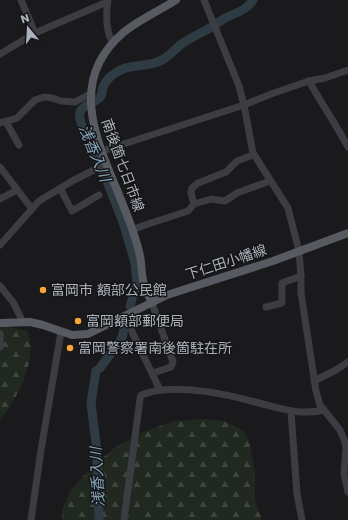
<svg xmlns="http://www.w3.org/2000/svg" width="348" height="520" font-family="Poppins,'Noto Sans JP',sans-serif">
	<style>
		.forest { fill: url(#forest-firs) }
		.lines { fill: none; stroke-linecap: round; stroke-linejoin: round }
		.river { stroke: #2f3b42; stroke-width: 9 }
		.minor { stroke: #3b3d42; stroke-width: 7 }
		.major { stroke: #575a61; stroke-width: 8 }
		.poi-dot { fill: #f9a635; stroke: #151518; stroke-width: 1.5 }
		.labels { text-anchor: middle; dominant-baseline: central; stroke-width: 3; stroke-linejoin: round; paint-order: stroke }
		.street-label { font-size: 14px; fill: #acb3bc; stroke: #151518 }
		.poi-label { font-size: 14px; fill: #acb3bc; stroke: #151518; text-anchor: start }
		.water-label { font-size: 15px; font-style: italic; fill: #83a4b8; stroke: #151518 }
	</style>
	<defs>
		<pattern id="forest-firs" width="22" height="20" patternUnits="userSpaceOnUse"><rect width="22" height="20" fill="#202820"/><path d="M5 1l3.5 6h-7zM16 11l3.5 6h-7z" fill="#3e453e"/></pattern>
	</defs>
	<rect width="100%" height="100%" fill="#1a1a1d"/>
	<g class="forest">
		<path d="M0,325l27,6c13,23 -10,70 -27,88z"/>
		<polygon points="204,419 224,421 243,430 249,441 255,472 255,501 262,520 62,520 62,510 70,491 89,470 114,448 143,432 174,421"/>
	</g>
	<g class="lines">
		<g class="river">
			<path d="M130,306l7,-23 -2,-20 -12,-41 -32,-82c-6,-7 -17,-25 -8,-32 6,-5 13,-6 18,-12 1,-3 1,-6 2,-9 3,-8 12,-15 20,-18 13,-5 26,-2 39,-9 7,-4 14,-12 21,-17 9,-6 18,-10 27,-15 5,-3 10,-7 15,-10 10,-5 22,-8 28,-18"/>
			<polyline points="99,520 97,452 91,403 96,371 100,368 122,338 125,324"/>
		</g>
		<g class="minor">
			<polyline points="21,0 35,33"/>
			<path d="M108,0c-2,14 -3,31 5,43"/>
			<polyline points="204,0 239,86 244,105 253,153 288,208 299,251 301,276 301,293 316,391 320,405 340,430 345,442 346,448 344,474 348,492"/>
			<polyline points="0,54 35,33 107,2"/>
			<path d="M309,81c12,22 27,43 39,66"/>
			<polyline points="6,122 19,145"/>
			<polyline points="0,123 17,118 35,100 44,97 52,98 61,101 75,102 90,94"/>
			<polyline points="102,151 244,105 271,94 309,81 325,78 348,70"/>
			<polyline points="0,167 32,209"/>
			<polyline points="60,188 72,211 99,195"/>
			<polyline points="0,199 17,190"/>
			<polyline points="194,204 211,199 225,201 237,193 270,181"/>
			<polyline points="132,230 145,225 188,211 194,204 191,193 192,188 198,183 226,172 237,161 253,155"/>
			<polyline points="0,245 39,201 74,180 106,164"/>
			<polyline points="0,286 13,302 23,322"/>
			<polyline points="152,303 173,362 171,367 153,373"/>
			<polyline points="266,307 282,303 282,283 301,276"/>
			<polyline points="127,316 133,334 160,390"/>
			<polyline points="0,334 0,347"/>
			<polyline points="314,381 336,370 348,362"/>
			<polyline points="291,412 297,494 302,520"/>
			<polyline points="31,520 41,450 61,332"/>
			<path d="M124,520l16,-121 1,-4c7,-2 14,-5 21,-5 31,-3 63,4 93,12 25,6 42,14 69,8"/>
		</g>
		<g class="major">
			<path d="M152,303c-3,-6 -6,-13 -8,-19 -3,-9 -2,-19 -4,-28 -3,-15 -9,-31 -15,-46 -23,-60 -63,-126 -1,-178 16,-13 35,-21 52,-32"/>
			<polyline points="0,323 30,322 43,325 72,335 88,334 167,295 273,261 348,233"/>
		</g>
	</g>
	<g class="poi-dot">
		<circle cx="43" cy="290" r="4"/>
		<circle cx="78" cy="321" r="4"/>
		<circle cx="70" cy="348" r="4"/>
	</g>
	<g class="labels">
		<g class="street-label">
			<text transform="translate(123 165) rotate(70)">南後箇七日市線</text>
			<text transform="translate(226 262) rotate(-18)">下仁田小幡線</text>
		</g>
		<g class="poi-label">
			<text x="51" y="290">富岡市 額部公民館</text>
			<text x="86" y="321">富岡額部郵便局</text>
			<text x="78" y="348">富岡警察署南後箇駐在所</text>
		</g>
		<g class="water-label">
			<text transform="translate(95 153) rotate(68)">浅香入川</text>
			<text transform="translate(97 477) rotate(-93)">浅香入川</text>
		</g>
	</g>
	<g transform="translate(28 28) rotate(342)" stroke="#151518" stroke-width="3" paint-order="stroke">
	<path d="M0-3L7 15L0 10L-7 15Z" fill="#acb3bc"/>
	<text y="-6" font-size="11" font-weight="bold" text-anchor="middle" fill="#acb3bc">N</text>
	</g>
</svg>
